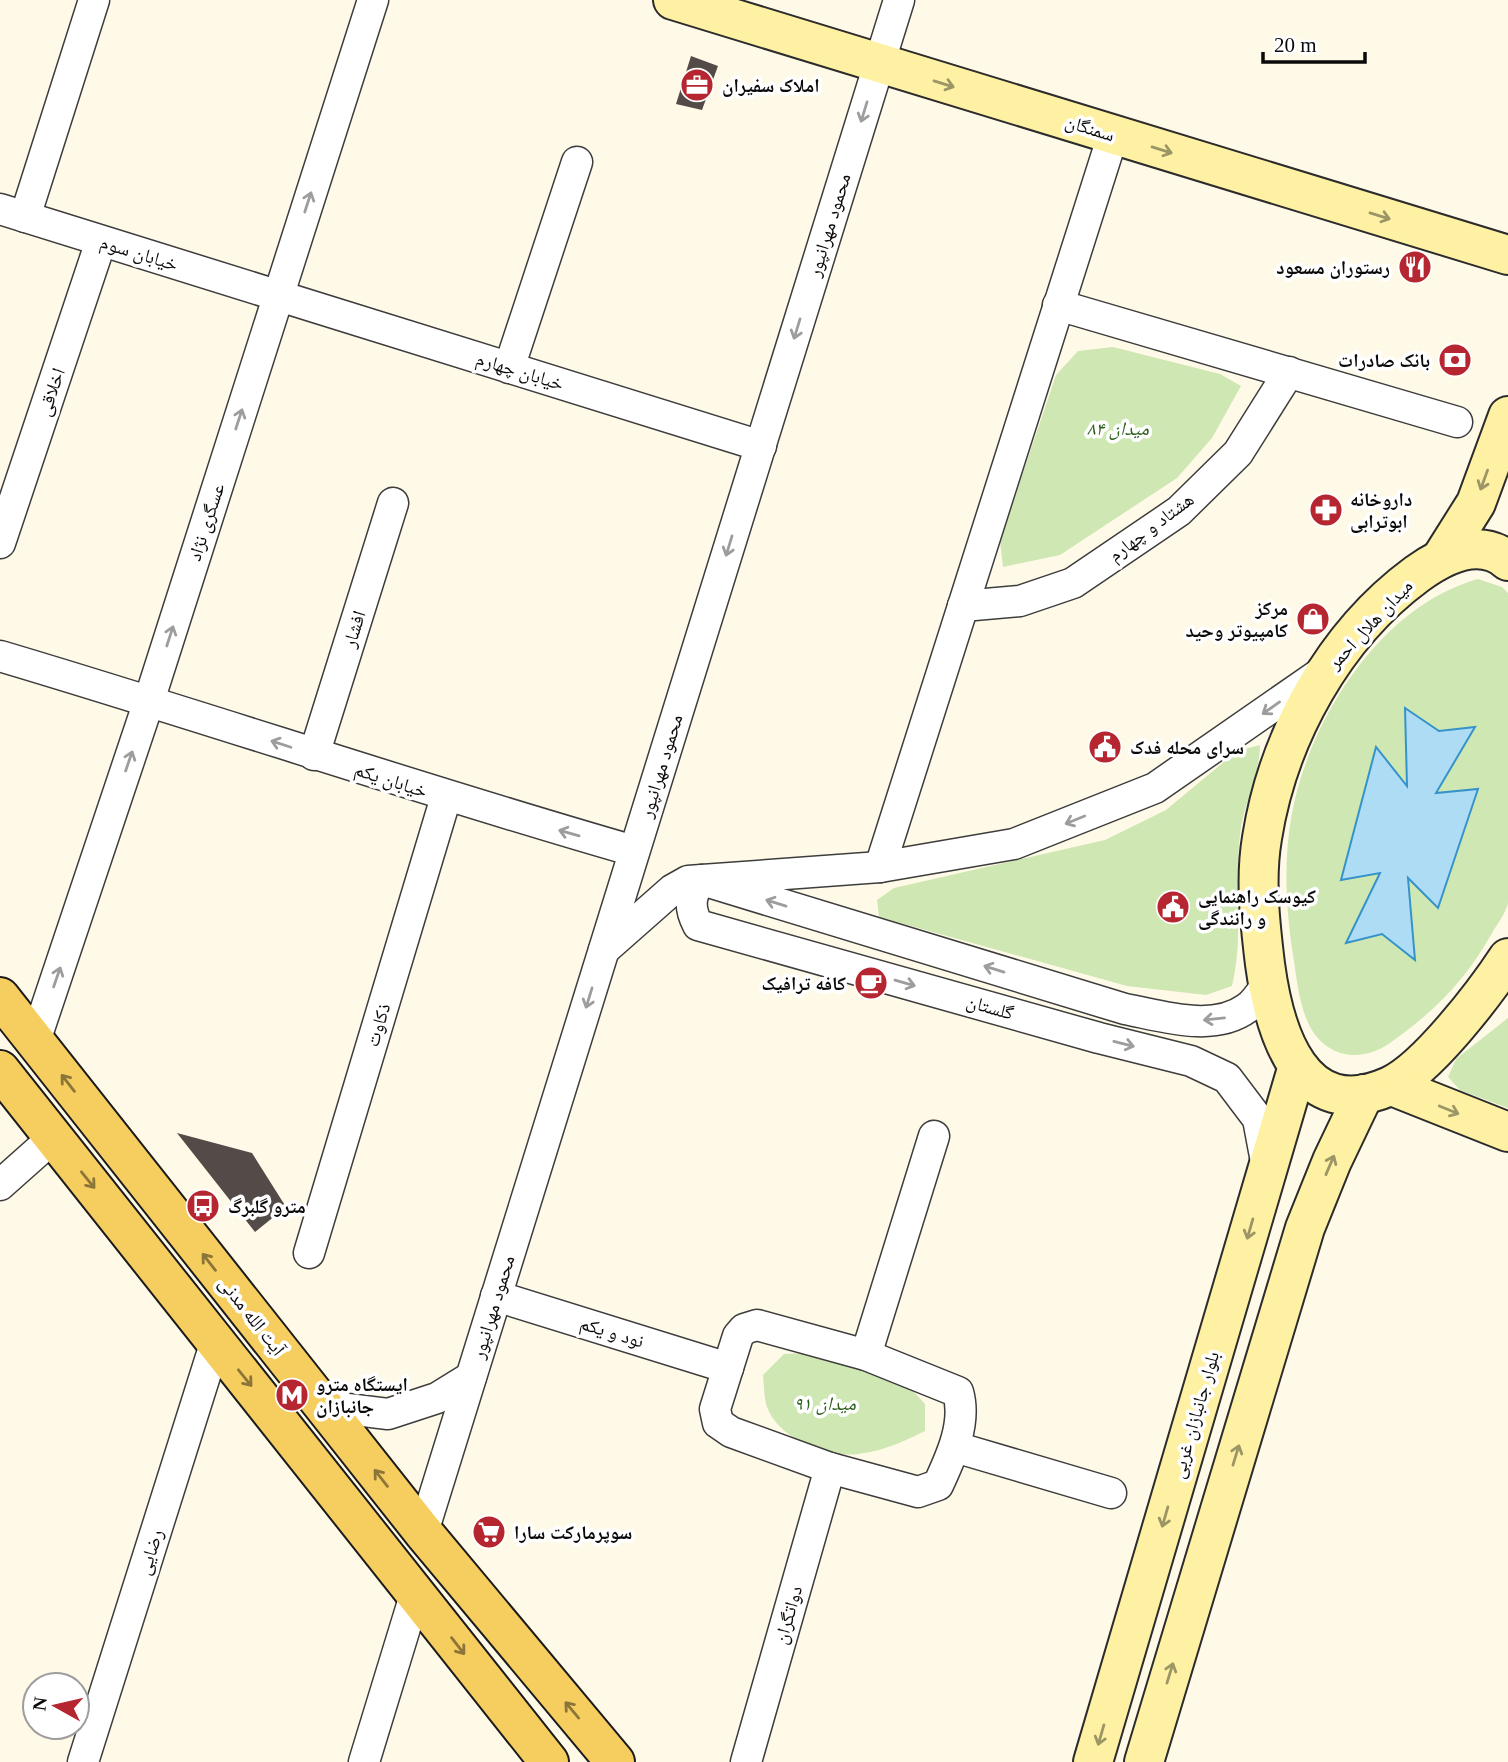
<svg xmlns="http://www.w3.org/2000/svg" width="1508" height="1762" font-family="'Times New Roman','Noto Naskh Arabic',serif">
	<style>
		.green { fill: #cfe7b3 }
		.water { fill: #addcf4; stroke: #3693ca; stroke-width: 2 }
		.building { fill: #524b47 }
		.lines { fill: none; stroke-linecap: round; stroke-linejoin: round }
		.street-casing { stroke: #3d3d3d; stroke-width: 33 }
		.secondary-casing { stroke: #2c2c2c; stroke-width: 42 }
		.primary-casing { stroke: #1b1b1b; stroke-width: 42 }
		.street { stroke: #fff; stroke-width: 30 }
		.secondary { stroke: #fef1a3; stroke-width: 38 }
		.primary { stroke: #f6cd5f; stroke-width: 38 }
		.oneway { stroke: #9c9566 }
		.oneway2 { stroke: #9d9d9d }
		.oneway3 { stroke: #8c7539 }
		.labels { text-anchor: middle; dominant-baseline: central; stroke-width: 7; stroke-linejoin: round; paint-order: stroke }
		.poi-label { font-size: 19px; font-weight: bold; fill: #0a0a0a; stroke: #fff; text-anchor: start }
		.street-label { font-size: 19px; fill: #0a0a0a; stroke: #fff }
		.park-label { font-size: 19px; font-style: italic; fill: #2d5f1d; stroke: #fff }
	</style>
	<rect width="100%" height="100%" fill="#fff9e7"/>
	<g class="green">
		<polygon points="1113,347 1220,374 1241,386 1212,438 1177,478 1060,555 1003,567 1000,541 1056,375 1078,351"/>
		<path d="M1478,579l24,8 6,6c0,73 0,147 0,220 0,26 0,65 0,90 -2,10 -11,21 -16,30 -27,48 -57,78 -102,110 -25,17 -54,17 -74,-7 -16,-20 -19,-56 -23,-81 -8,-51 -10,-106 2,-156 22,-91 90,-194 183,-220z"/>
		<path d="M1260,745c0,31 -17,59 -20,90 -6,50 4,102 -8,151l-26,9 -79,-9 -248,-69 -2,-17 17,-12 211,-48 61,-30 71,-59z"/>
		<polygon points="1508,1018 1508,1108 1460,1090 1448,1077 1456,1059"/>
		<path d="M812,1353l89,25 24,26v27c-22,11 -42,20 -67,23 -32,4 -79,-15 -91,-47 -3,-9 -3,-22 -4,-32l21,-21z"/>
	</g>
	<polygon class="water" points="1405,708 1439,731 1475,727 1436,793 1478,789 1438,908 1408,878 1415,960 1382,934 1346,943 1380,873 1341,880 1376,747 1407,786"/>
	<g class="building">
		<polygon points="691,56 718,66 702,110 676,104"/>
		<polygon points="177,1133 252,1153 286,1207 255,1232"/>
	</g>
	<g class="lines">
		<defs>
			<g id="street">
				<polyline points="0,209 761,446"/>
				<polyline points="25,217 94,0"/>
				<polyline points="1058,305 1457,422"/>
				<polyline points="509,368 577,162"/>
				<polyline points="0,543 101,241"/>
				<polyline points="963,606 1020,601 1073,583 1179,511 1238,453 1289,372"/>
				<path d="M0,656c212,63 421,134 634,195"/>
				<polyline points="314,755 393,503"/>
				<polyline points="880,867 1113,135"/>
				<path d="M604,950l68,-60 16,-9 14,-1 423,129c37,7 88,24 122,-1 8,-5 15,-17 21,-25"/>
				<polyline points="35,1041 149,701 373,0"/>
				<path d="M1267,1167l-9,-48 -31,-41 -36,-17 -92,-23 -401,-113c-9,-17 -9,-30 4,-45l178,-13 134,-23 141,-56 170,-118"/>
				<polyline points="0,1185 54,1137"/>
				<polyline points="309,1253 446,797"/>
				<polyline points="496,1296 728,1368"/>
				<path d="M757,1325l109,30 92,37c9,31 -7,65 -20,93l-20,7 -88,-24 -99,-36 -13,-9 -3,-14 23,-73 6,-7z"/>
				<polyline points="866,1355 934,1136"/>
				<polyline points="323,1406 388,1414 437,1398 471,1377"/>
				<polyline points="955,1447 1111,1493"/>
				<polyline points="423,1532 899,0"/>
				<polyline points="83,1762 216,1341"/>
				<polyline points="364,1762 416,1592"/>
				<polyline points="746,1762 830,1468"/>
			</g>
			<g id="secondary">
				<polyline points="673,0 1508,255"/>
				<polyline points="1442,557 1476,503 1508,416"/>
				<path d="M1508,561c-28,-25 -66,-5 -91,13 -83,61 -139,163 -155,264 -7,41 -2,85 3,126 9,67 36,162 125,122 37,-17 95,-93 118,-128"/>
				<polyline points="1392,1086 1508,1132"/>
				<polyline points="1093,1762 1297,1069"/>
				<polyline points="1144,1762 1305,1228 1332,1161 1364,1094"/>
			</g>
			<g id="primary">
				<polyline points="0,997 423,1532 615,1762"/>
				<polyline points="0,1070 549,1762"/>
			</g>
		</defs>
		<use href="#street" class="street-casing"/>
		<use href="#secondary" class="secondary-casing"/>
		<use href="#primary" class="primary-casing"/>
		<use href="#street" class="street"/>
		<use href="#secondary" class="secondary"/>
		<use href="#primary" class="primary"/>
	</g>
	<defs><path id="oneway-shaft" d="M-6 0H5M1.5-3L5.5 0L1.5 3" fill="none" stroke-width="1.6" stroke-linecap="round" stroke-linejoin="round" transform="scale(1.75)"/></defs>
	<g class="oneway">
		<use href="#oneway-shaft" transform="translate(944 84) rotate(17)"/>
		<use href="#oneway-shaft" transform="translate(1162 150) rotate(17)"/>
		<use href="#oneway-shaft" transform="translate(1380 216) rotate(17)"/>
		<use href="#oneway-shaft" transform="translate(1484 480) rotate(110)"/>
		<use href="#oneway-shaft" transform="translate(1449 1110) rotate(22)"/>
		<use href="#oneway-shaft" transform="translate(1330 1165) rotate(-67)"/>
		<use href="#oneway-shaft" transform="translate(1250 1229) rotate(106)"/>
		<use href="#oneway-shaft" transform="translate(1236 1455) rotate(-73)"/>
		<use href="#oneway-shaft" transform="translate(1165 1517) rotate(106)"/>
		<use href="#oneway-shaft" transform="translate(1170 1673) rotate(-73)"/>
		<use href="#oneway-shaft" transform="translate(1101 1735) rotate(106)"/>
	</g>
	<g class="oneway2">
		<use href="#oneway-shaft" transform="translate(864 112) rotate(107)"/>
		<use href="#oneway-shaft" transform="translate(308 202) rotate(-72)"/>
		<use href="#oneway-shaft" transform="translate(797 329) rotate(107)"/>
		<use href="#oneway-shaft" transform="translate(239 419) rotate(-72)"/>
		<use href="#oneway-shaft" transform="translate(729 546) rotate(107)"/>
		<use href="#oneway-shaft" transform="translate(170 636) rotate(-72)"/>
		<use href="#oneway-shaft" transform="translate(1271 708) rotate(145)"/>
		<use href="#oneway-shaft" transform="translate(281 744) rotate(-162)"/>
		<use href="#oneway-shaft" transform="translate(129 761) rotate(-71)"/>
		<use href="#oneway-shaft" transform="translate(1075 820) rotate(158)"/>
		<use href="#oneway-shaft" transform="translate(569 833) rotate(-164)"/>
		<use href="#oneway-shaft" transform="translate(776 903) rotate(-163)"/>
		<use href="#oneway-shaft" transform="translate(994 969) rotate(-163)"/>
		<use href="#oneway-shaft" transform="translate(57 977) rotate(-71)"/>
		<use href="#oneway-shaft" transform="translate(905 983) rotate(16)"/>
		<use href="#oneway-shaft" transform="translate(589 998) rotate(107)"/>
		<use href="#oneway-shaft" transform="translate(1214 1019) rotate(174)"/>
		<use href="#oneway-shaft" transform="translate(1124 1044) rotate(14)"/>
	</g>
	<g class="oneway3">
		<use href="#oneway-shaft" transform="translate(68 1083) rotate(-128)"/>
		<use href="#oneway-shaft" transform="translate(88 1180) rotate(51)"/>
		<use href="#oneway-shaft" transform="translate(209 1262) rotate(-128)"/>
		<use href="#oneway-shaft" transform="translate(245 1378) rotate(51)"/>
		<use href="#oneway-shaft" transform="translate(381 1478) rotate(-128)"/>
		<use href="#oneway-shaft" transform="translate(458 1646) rotate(52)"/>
		<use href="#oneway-shaft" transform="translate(572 1710) rotate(-130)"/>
	</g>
	<defs>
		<symbol id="office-disc" viewBox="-11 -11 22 22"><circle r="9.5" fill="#b62631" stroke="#fff"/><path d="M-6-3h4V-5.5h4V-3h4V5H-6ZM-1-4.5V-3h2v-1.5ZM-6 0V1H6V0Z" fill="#fff"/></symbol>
		<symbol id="restaurant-disc" viewBox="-11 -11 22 22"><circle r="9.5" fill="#b62631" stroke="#fff"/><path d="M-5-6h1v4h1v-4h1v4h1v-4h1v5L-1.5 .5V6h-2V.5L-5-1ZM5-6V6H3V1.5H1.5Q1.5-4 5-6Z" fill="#fff"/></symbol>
		<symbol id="bank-disc" viewBox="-11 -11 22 22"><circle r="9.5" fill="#b62631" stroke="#fff"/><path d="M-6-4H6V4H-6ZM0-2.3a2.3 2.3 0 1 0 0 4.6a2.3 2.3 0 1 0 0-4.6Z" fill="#fff"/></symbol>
		<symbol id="pharmacy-disc" viewBox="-11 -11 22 22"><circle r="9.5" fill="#b62631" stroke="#fff"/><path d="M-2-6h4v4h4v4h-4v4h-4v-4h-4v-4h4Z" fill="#fff"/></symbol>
		<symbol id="shop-disc" viewBox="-11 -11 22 22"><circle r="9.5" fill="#b62631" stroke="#fff"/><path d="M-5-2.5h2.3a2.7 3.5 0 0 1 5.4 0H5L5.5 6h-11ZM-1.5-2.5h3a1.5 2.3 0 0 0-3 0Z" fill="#fff"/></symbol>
		<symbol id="civic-disc" viewBox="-11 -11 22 22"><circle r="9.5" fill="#b62631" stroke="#fff"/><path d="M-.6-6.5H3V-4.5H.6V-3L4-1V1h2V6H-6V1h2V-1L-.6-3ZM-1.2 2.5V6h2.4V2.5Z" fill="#fff"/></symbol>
		<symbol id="cafe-disc" viewBox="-11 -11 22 22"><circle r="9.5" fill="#b62631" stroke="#fff"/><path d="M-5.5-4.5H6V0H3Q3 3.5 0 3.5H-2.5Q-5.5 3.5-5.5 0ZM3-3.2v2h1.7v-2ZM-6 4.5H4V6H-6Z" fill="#fff"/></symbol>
		<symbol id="bus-disc" viewBox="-11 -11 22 22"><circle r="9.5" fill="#b62631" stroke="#fff"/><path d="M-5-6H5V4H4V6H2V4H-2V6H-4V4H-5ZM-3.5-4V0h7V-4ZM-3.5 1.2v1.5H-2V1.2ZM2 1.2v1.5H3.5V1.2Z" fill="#fff"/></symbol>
		<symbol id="metro-disc" viewBox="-11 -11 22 22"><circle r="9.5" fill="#b62631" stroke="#fff"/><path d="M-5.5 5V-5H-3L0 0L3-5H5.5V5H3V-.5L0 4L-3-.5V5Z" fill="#fff"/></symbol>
		<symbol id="supermarket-disc" viewBox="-11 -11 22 22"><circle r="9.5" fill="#b62631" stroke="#fff"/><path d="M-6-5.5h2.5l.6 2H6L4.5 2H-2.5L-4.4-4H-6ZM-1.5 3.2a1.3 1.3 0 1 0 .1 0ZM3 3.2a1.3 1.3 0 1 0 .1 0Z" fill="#fff"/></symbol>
	</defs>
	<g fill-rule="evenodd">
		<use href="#office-disc" x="678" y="66" width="38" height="38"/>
		<use href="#restaurant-disc" x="1396" y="248" width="38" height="38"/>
		<use href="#bank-disc" x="1436" y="341" width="38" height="38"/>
		<use href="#pharmacy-disc" x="1307" y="491" width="38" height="38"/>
		<use href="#shop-disc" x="1294" y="600" width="38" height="38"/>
		<use href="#civic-disc" x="1086" y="728" width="38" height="38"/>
		<use href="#civic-disc" x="1154" y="888" width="38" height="38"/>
		<use href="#cafe-disc" x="852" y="964" width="38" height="38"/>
		<use href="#bus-disc" x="184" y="1187" width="38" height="38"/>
		<use href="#metro-disc" x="273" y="1376" width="38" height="38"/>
		<use href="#supermarket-disc" x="470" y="1513" width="38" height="38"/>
	</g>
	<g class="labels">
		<g class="poi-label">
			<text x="722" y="85">املاک سفیران</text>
			<text x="1390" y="267" text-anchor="end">رستوران مسعود</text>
			<text x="1430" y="360" text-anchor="end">بانک صادرات</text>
			<text x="1350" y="499">داروخانه<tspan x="1350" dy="22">ابوترابی</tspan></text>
			<text x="1288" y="608" text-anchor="end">مرکز<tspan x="1288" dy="22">کامپیوتر وحید</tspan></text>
			<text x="1130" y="747">سرای محله فدک</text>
			<text x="1198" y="896">کیوسک راهنمایی<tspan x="1198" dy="22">و رانندگی</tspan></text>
			<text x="846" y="983" text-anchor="end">کافه ترافیک</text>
			<text x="228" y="1206">مترو گلبرگ</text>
			<text x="316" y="1384">ایستگاه مترو<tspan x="316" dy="22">جانبازان</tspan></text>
			<text x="514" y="1532">سوپرمارکت سارا</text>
		</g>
		<g class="street-label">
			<text transform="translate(1090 128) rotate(17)">سمنگان</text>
			<text transform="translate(829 225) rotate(-73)">محمود مهرانپور</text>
			<text transform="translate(139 253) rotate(17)">خیابان سوم</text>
			<text transform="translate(520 371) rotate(17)">خیابان چهارم</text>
			<text transform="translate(51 392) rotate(-71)">اخلاقی</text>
			<text transform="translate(206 522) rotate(-72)">عسگری نژاد</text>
			<text transform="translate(1151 527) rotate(-37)">هشتاد و چهارم</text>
			<text transform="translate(1370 624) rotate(-47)">میدان هلال احمر</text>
			<text transform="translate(354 629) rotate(-72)">افشار</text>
			<text transform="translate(661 766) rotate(-73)">محمود مهرانپور</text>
			<text transform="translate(391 780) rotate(18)">خیابان یکم</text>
			<text transform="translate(990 1007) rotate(16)">گلستان</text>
			<text transform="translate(378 1025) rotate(-73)">ذکاوت</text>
			<text transform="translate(493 1307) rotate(-73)">محمود مهرانپور</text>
			<text transform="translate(252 1316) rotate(52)">آیت الله مدنی</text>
			<text transform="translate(612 1332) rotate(17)">نود و یکم</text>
			<text transform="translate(1195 1415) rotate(-74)">بلوار جانبازان غربی</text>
			<text transform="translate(150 1552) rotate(-72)">رضایی</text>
			<text transform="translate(788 1615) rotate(-74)">دواتگران</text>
		</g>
		<g class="park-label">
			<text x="1118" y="428">میدان ۸۴</text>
			<text x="825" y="1403">میدان ۹۱</text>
		</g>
	</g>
	<g transform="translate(56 1706) rotate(278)"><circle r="33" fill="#ffffff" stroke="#9d9d9d" stroke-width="2"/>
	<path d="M0-5L12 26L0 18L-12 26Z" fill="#b62631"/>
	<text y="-10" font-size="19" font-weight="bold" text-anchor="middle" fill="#0a0a0a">N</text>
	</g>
	<path d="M1263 52v10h102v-10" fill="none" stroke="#0a0a0a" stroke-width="3.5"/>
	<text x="1274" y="52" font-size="21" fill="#0a0a0a" stroke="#ffffff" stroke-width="5" paint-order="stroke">20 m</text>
</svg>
